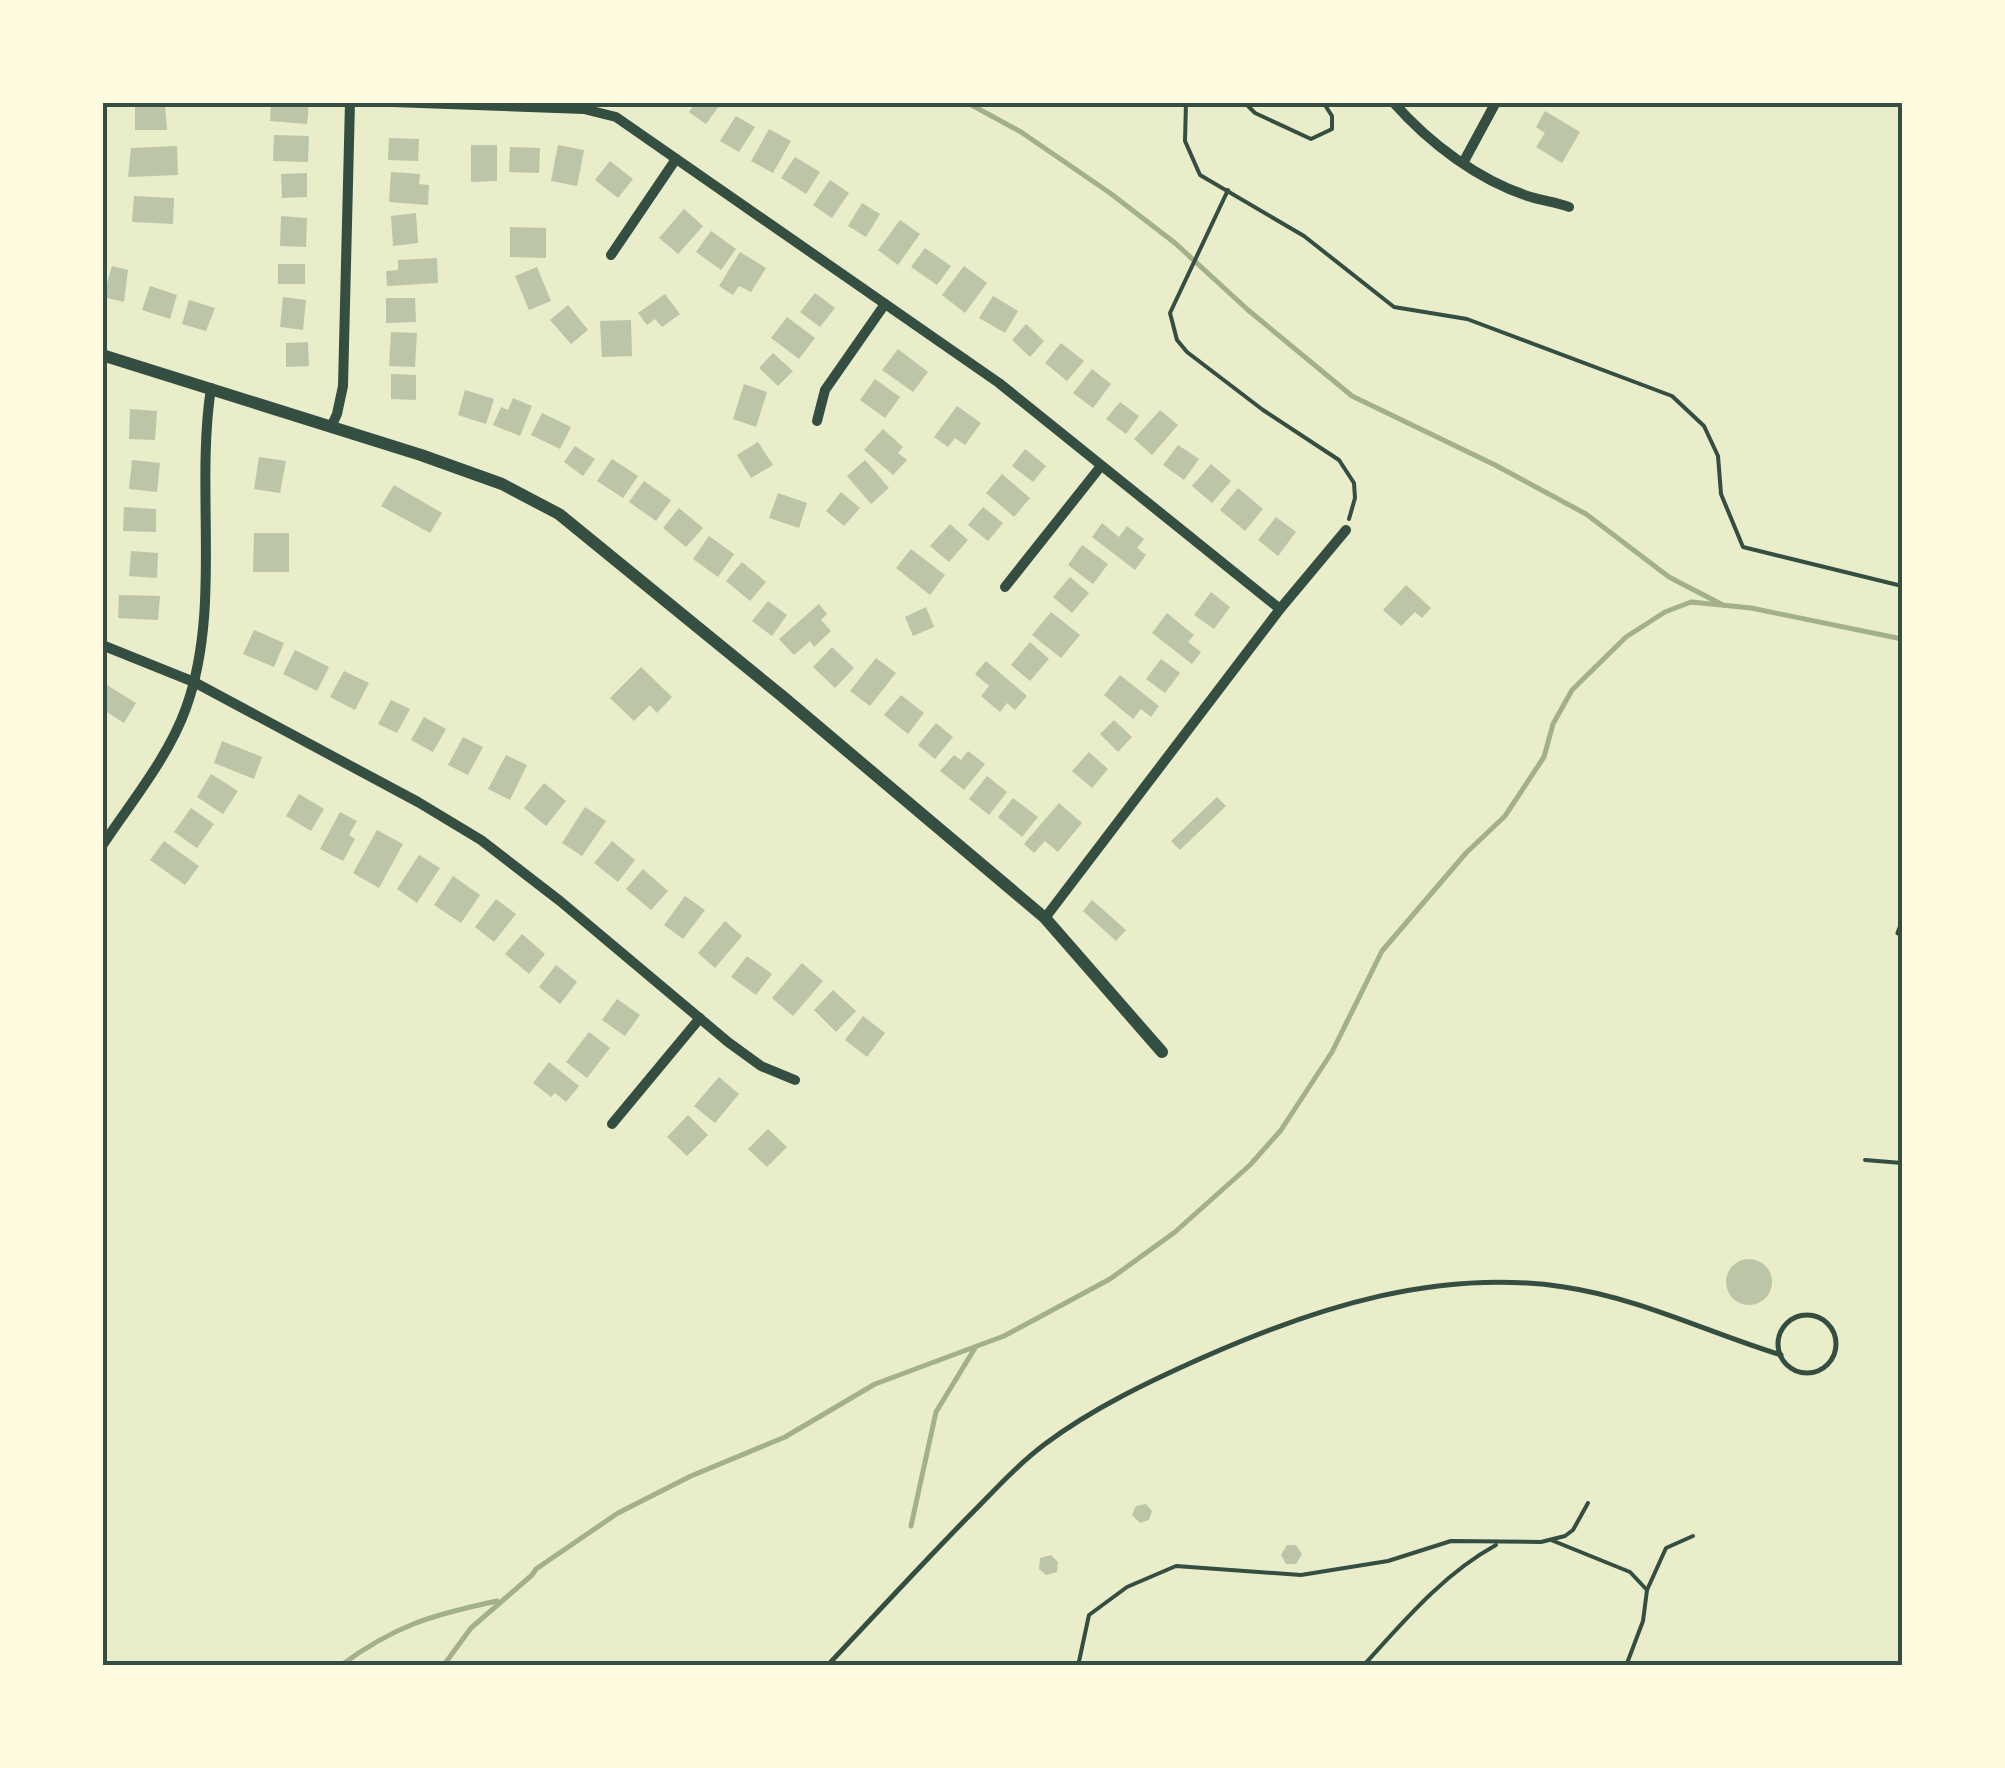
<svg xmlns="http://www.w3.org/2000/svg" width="2005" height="1768" font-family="'Roboto Condensed',sans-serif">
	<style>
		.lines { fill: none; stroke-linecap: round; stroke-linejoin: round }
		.stream { stroke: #a3b18a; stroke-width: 5 }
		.building { fill: #bcc5a7 }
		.path { stroke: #344e41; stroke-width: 4 }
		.service { stroke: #344e41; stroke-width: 5 }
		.minor { stroke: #344e41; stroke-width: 10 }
		.tertiary { stroke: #344e41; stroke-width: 12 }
		.neatline { fill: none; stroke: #344e41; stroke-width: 4 }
	</style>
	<rect width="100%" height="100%" fill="#e9edc9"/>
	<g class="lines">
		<g class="stream">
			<polyline points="966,102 1021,132 1110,193 1175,243 1248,310 1352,396 1495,465 1586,514 1669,577 1721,604"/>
			<polyline points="911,1526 936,1412 975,1348"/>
			<path d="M340,1666c54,-40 91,-51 157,-65"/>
			<polyline points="443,1666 471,1628 532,1575 536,1569 618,1513 691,1476 785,1437 875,1384 1004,1336 1110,1279 1175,1232 1250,1165 1281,1130 1332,1052 1382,951 1466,853 1505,816 1544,757 1553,724 1572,690 1626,637 1665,612 1691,602 1751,608 1902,639"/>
		</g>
	</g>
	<g class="building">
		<polygon points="309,102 307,124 270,121 271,103"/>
		<polygon points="696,102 722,102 706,124 689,112"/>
		<polygon points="135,105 165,105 167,130 135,130"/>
		<polygon points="1545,111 1580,132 1562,163 1536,147 1545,133 1536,127"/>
		<polygon points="736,116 755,127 739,152 720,141"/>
		<polygon points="769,129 791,141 773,173 751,161"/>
		<polygon points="274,135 309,136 308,162 273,161"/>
		<polygon points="389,138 419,139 418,161 388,160"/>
		<polygon points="471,145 497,145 497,181 471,182"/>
		<polygon points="558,145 584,150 577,186 551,181"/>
		<polygon points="177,146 178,175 128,177 131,148"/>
		<polygon points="510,147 540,148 539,173 509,172"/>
		<polygon points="795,157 820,172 806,194 781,178"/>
		<polygon points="610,161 633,179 618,198 595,180"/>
		<polygon points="391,172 420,174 419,184 429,185 428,205 389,202"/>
		<polygon points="307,173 307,197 282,198 281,174"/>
		<polygon points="830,180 849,193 832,218 813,205"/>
		<polygon points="134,196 174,198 173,224 132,222"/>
		<polygon points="862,203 880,214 866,237 848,226"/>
		<polygon points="684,209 703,226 678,254 659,238"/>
		<polygon points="416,213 418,243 393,246 391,216"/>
		<polygon points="281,216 307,218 306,247 280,246"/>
		<polygon points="900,220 920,234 898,265 878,250"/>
		<polygon points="510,227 546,228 546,258 510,257"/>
		<polygon points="711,231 736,249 721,270 696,252"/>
		<polygon points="925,248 951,266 937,285 911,267"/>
		<polygon points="740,252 766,268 751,292 739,286 733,295 719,286"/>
		<polygon points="437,258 438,283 387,286 386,271 398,270 398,260"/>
		<rect x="278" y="264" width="27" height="20"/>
		<polygon points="112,266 128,270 124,302 103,297"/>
		<polygon points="964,266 987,283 965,313 942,295"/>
		<polygon points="537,267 551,301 529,310 515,276"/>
		<polygon points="150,286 177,295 170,319 142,310"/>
		<polygon points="815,293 835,308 820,327 800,312"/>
		<polygon points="665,294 680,314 662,327 655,319 647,325 638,313"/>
		<polygon points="993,296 1018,311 1005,333 979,318"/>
		<polygon points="283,297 306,300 303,330 280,327"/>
		<polygon points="386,298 415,298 416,322 386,323"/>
		<polygon points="189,300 215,308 206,331 182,324"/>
		<polygon points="568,305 588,330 571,344 550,320"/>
		<polygon points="787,317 815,338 799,359 771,338"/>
		<polygon points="631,320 632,356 602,357 600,321"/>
		<polygon points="1026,324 1044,341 1030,357 1012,340"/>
		<polygon points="391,332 417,333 415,367 389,366"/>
		<polygon points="308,342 309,366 286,367 286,343"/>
		<polygon points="1061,343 1084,361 1067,381 1045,363"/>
		<polygon points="898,349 928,372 913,392 882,370"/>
		<polygon points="773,353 793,371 778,386 759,368"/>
		<polygon points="1092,369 1111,384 1093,408 1073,393"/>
		<polygon points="391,374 416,375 416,400 391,399"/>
		<polygon points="875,379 900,397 885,418 860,400"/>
		<polygon points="744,384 767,392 756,427 733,419"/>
		<polygon points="465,390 494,399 486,424 458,415"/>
		<polygon points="513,398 532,406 520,436 493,425 501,407 508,410"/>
		<polygon points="1120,402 1139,416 1126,434 1106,419"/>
		<polygon points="957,406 981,423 965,445 955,438 948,447 934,437"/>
		<polygon points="130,409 157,411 155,440 129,439"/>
		<polygon points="1160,410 1178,425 1152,455 1134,439"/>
		<polygon points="542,413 571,427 560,449 531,435"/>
		<polygon points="883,429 903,447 898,453 907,460 893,475 864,450"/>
		<polygon points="758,442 773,465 751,478 737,455"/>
		<polygon points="1178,445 1199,459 1184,480 1163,465"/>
		<polygon points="575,446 595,459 583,476 564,462"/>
		<polygon points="1025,449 1046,466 1033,482 1012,466"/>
		<polygon points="259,457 286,461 280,493 254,489"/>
		<polygon points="612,459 638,476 623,498 597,481"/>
		<polygon points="132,460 160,463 157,492 129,489"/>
		<polygon points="865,460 889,488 871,504 847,476"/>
		<polygon points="1211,464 1231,481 1212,503 1192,486"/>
		<polygon points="1002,474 1030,498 1014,517 986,493"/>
		<polygon points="644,481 671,500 656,521 629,502"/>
		<polygon points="394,485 442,513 430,533 381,506"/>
		<polygon points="1238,488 1263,509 1245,531 1220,510"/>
		<polygon points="841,492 860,508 844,526 826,511"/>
		<polygon points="778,493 807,503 799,528 769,518"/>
		<polygon points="124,507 156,509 156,532 123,531"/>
		<polygon points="983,507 1003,523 988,541 968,525"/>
		<polygon points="679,508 703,528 686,547 663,528"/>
		<polygon points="1276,517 1296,532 1278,556 1258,540"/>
		<polygon points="1102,523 1119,537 1127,526 1144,539 1137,548 1146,555 1135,570 1092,537"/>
		<polygon points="950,524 968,540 949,562 930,546"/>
		<polygon points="254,533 289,533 289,572 253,572"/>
		<polygon points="709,536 734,554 718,577 693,559"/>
		<polygon points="1082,545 1108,564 1093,584 1068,565"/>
		<polygon points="911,549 945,575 930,595 896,568"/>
		<polygon points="131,551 158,553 157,578 129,576"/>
		<polygon points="742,562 766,582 750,601 726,581"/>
		<polygon points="1070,577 1089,593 1072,613 1053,597"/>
		<polygon points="1406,585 1431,608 1422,618 1415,612 1401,626 1383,610"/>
		<polygon points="1211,592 1230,607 1214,629 1194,615"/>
		<polygon points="119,595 160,596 158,620 118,618"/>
		<polygon points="768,601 787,615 772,636 752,621"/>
		<polygon points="819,604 827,614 821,620 831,631 814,647 810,641 794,655 779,639"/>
		<polygon points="926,607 934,627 913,636 905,617"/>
		<polygon points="1051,612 1080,635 1061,658 1032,635"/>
		<polygon points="1167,613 1194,635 1188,642 1201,652 1192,664 1152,633"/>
		<polygon points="254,630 284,643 274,667 243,654"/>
		<polygon points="1030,642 1049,659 1030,681 1011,665"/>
		<polygon points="832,647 854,668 835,688 813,667"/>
		<polygon points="295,650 329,667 317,691 283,674"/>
		<polygon points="876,658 896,673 870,706 850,691"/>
		<polygon points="1161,659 1180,673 1165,693 1146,679"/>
		<polygon points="986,661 1027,696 1015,710 1007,703 1000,712 981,696 989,686 975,674"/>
		<polygon points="641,667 672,697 657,713 650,705 634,721 610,698"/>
		<polygon points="344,671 369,683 355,710 330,697"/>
		<polygon points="1120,675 1159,706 1151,717 1141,709 1133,719 1104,695"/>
		<polygon points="102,682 136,703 124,723 102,709"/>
		<polygon points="901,695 924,713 908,734 884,715"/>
		<polygon points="391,700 410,709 397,733 378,724"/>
		<polygon points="424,717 446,729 433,752 411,740"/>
		<polygon points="1114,720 1132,737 1118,752 1100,734"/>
		<polygon points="936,723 953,737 935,759 918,745"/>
		<polygon points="463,737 483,747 468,775 448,765"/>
		<polygon points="222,741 262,757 254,779 214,763"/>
		<polygon points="968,751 985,764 964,790 940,771 954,755 961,760"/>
		<polygon points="1089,752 1108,769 1092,788 1072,771"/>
		<polygon points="506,755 527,765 510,800 488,789"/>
		<polygon points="211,774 238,791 223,814 197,797"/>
		<polygon points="987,776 1007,792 989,815 969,799"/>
		<polygon points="544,783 566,801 546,826 524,808"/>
		<polygon points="299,794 324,809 311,831 286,816"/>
		<polygon points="1217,797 1226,806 1180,850 1171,841"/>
		<polygon points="1013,798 1038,817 1022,837 998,817"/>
		<polygon points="1059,803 1082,823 1058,852 1045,841 1034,853 1024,844"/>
		<polygon points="585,807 606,821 582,856 562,843"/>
		<polygon points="191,808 214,824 197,848 174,832"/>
		<polygon points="340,812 357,821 349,835 355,839 343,861 320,849"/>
		<polygon points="377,830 403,844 379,888 353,873"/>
		<polygon points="164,841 199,866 185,885 150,860"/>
		<polygon points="612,841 635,860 618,882 594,863"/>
		<polygon points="419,855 440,868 417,903 397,889"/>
		<polygon points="643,869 668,891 651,910 626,889"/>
		<polygon points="453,876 480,895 461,923 434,905"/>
		<polygon points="685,896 705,910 683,939 664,925"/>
		<polygon points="496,899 516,914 494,942 475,927"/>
		<polygon points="1092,900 1126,930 1116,941 1083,911"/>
		<polygon points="725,921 742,936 715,968 698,953"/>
		<polygon points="522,934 545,954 529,974 505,954"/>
		<polygon points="747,956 772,974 756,995 731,977"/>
		<polygon points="802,963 823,981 793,1016 772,998"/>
		<polygon points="556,965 577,982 560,1004 539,987"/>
		<polygon points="833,990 856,1011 836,1032 814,1010"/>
		<polygon points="617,999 640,1015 625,1036 602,1020"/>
		<polygon points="863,1016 885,1033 867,1057 845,1040"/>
		<polygon points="589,1032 610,1048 587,1078 566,1062"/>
		<polygon points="549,1062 579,1086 566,1102 555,1093 551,1097 533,1083"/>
		<polygon points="719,1077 739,1094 715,1123 694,1106"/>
		<polygon points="688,1115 708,1135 687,1156 667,1137"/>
		<polygon points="768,1129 787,1147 767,1167 748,1149"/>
		<circle cx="1749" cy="1282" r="23"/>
		<polygon points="1146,1504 1152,1511 1149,1520 1140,1523 1132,1515 1136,1506"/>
		<polygon points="1287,1545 1296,1545 1302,1554 1296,1564 1286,1564 1281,1555"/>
		<polygon points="1051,1555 1058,1562 1057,1572 1046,1575 1039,1569 1040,1558"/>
	</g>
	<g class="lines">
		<g class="path">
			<polyline points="1186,102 1185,141 1200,175 1304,236 1394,307 1467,319 1672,396 1704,426 1718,456 1721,494 1743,547 1902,586"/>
			<polyline points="1244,102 1255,113 1311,139 1332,129 1332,116 1323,102"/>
			<polyline points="1228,190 1170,313 1177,340 1187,352 1263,410 1339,460 1354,483 1355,498 1349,519"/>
			<polyline points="1865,1160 1902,1163"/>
			<polyline points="1551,1540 1630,1572 1647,1590 1643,1621 1626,1666"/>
			<polyline points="1647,1590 1666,1548 1693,1536"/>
			<polyline points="1078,1666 1089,1615 1127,1587 1176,1566 1301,1575 1388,1561 1451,1541 1541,1542 1565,1536 1573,1530 1588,1503"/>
			<path d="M1363,1666c40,-44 80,-92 133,-121"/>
		</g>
		<g class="service">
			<polyline points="1898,933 1902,923"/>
			<circle cx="1807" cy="1344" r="29"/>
			<path d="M827,1666c47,-50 93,-100 141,-149 25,-25 49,-52 77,-73 48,-36 105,-63 159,-87 113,-50 235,-89 360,-70 75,11 145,46 217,68"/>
		</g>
		<g class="minor">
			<polyline points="393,102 584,109 616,117 999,383 1280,609"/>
			<path d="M1393,102c36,41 86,79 138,95 12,4 26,5 38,10"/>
			<polyline points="1463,163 1496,102"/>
			<polyline points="611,255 676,159"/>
			<polyline points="817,421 825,390 885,304"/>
			<polyline points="331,427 337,414 343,386 350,102"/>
			<polyline points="1005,587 1101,466"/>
			<polyline points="102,645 194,682 418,802 481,840 560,901 728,1042 761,1066 795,1080"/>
			<path d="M102,846c29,-44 66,-88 84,-138 36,-100 9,-216 25,-320"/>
			<polyline points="1045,918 1280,609 1346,530"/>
			<polyline points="612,1124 700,1018"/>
		</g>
		<polyline class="tertiary" points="102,355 421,455 502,484 559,514 782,696 1045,918 1162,1052"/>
	</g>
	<rect width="2005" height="1768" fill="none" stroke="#fefae0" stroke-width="210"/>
	<rect x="105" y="105" width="1795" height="1558" class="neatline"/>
</svg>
